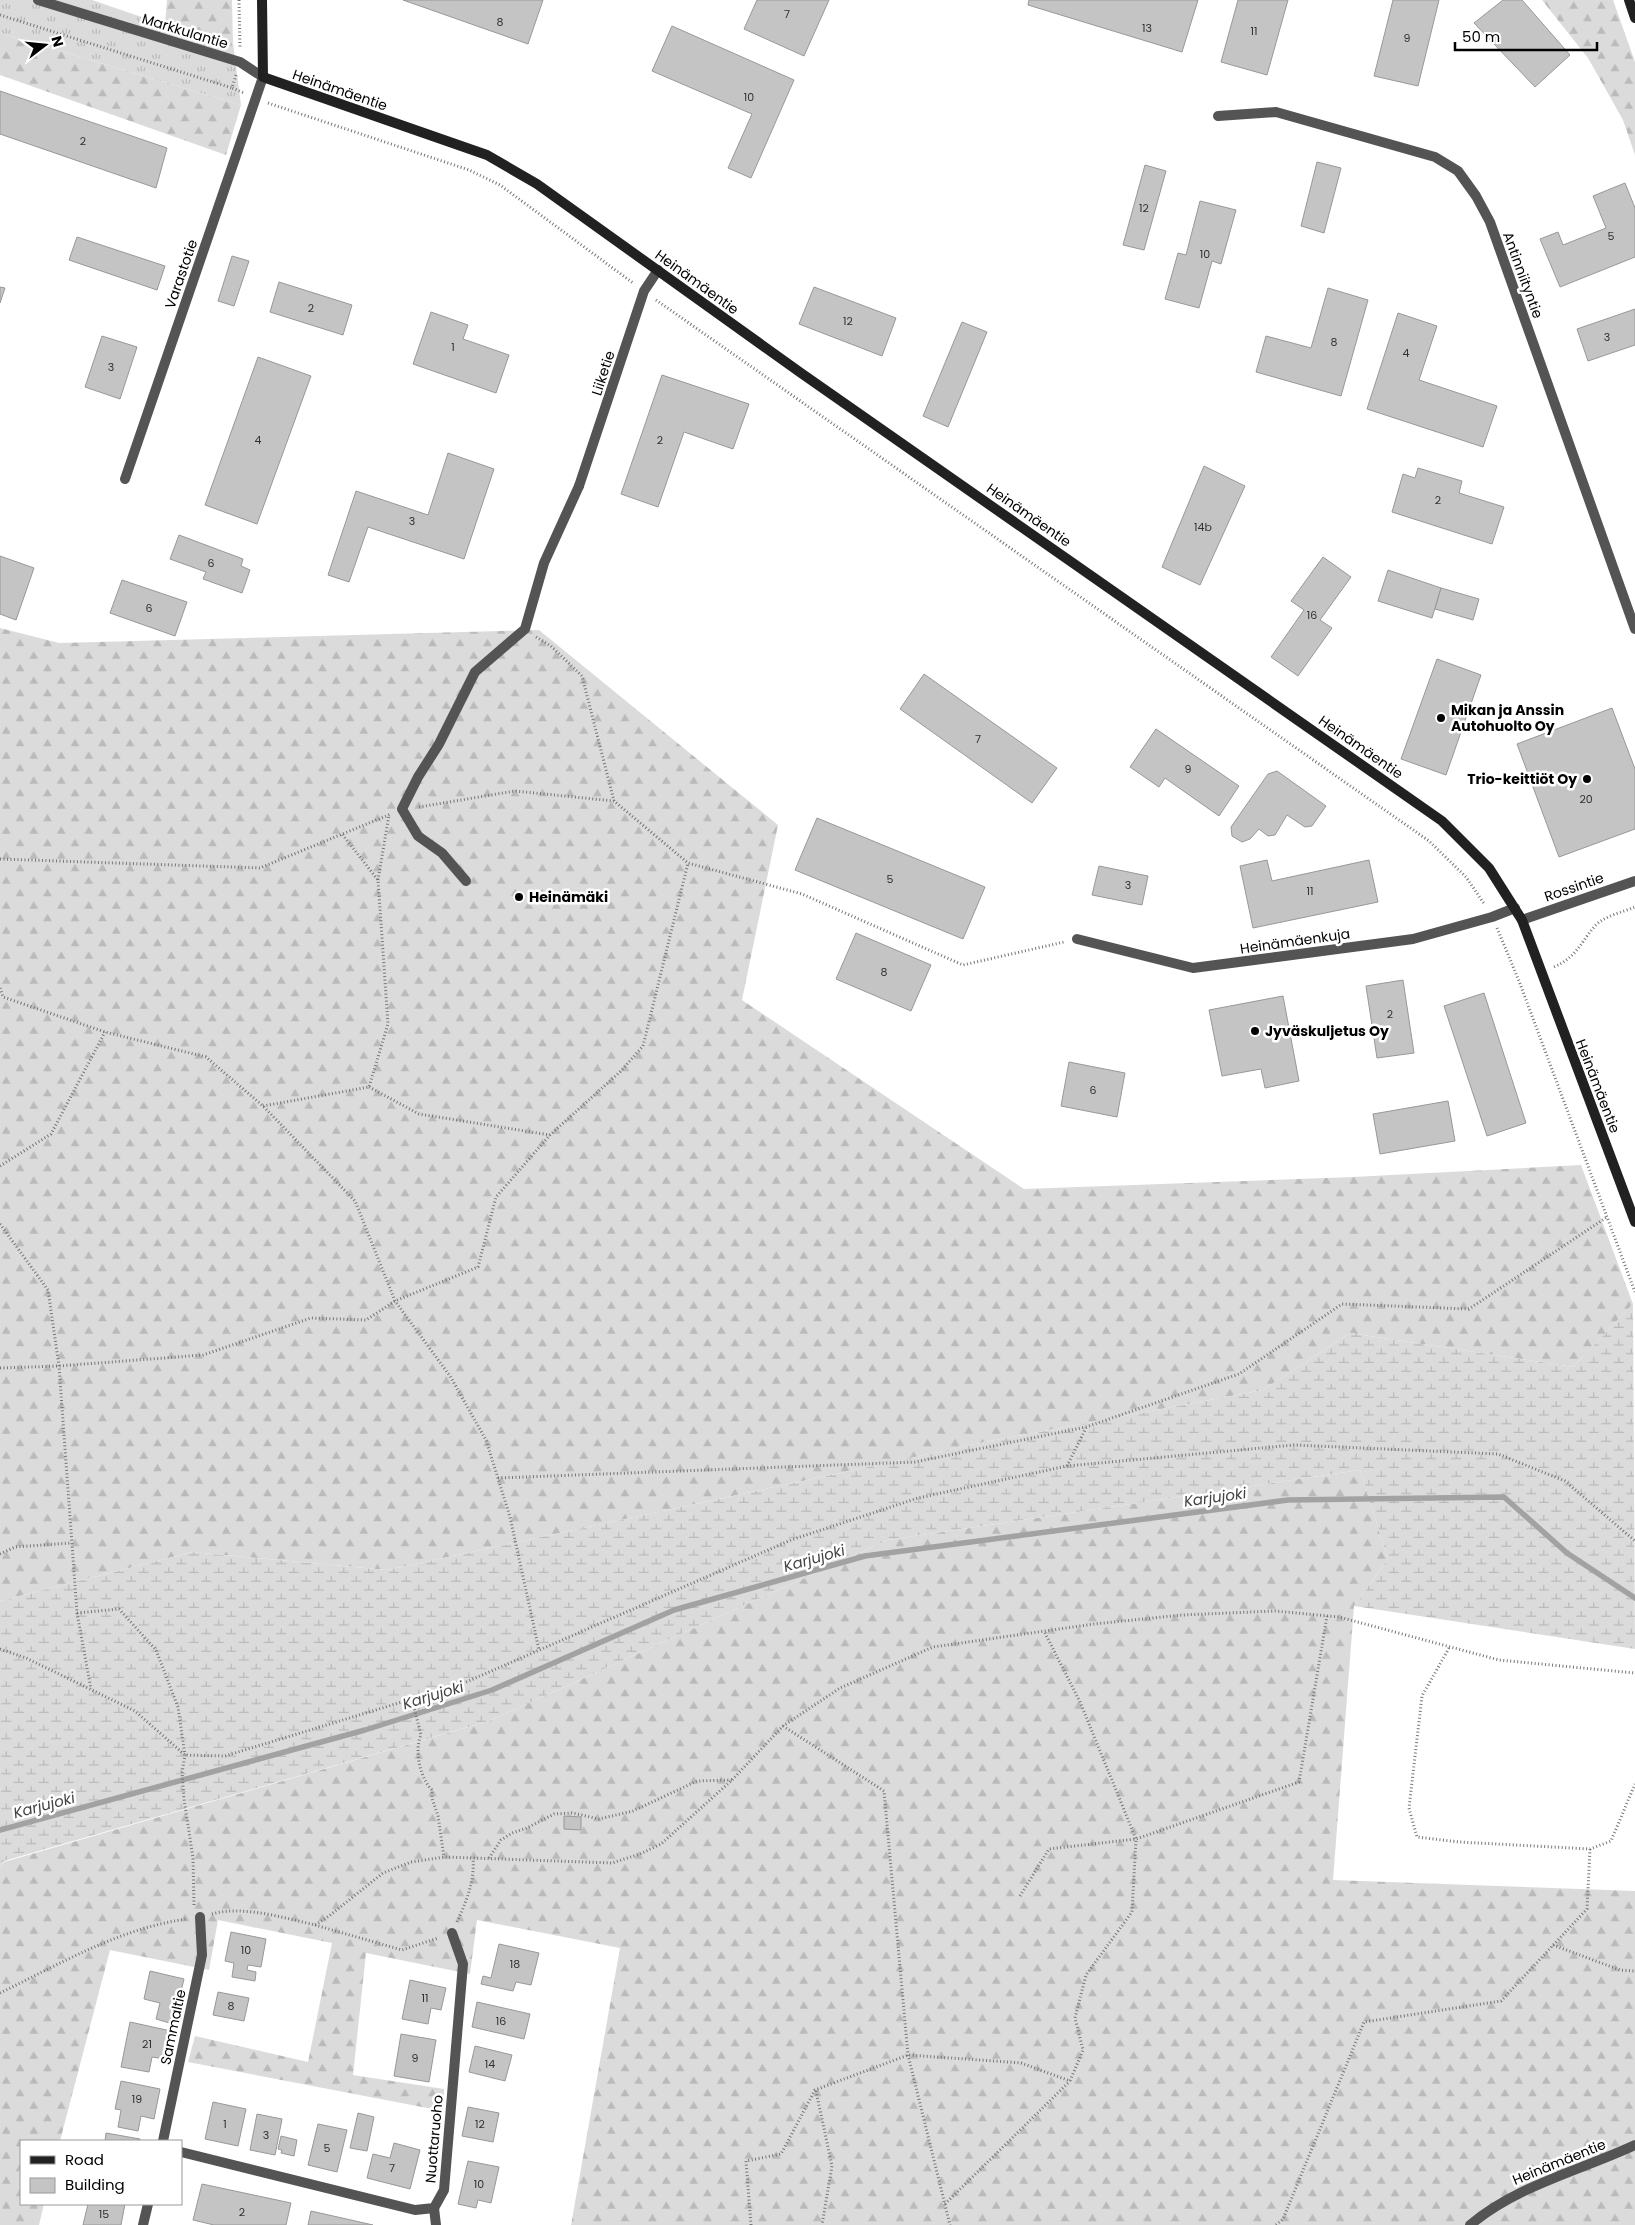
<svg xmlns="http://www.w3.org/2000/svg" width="1635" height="2225" font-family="Poppins,sans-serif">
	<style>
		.grass { fill: url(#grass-tufts) }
		.forest { fill: url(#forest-firs) }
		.wetland { fill: url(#wetland-marsh) }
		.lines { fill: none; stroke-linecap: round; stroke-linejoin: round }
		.stream { stroke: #a2a2a2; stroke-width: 5.5 }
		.building { fill: #c4c4c4; stroke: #989898 }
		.path { stroke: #767676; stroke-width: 3; stroke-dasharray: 1 2.5; stroke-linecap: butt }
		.lane { stroke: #545454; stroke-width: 10 }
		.street { stroke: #545454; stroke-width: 10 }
		.secondary { stroke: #212121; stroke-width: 10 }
		.poi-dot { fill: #000; stroke: #fff; stroke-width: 2 }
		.labels { text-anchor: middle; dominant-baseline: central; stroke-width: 5; stroke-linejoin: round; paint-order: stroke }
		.number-label { font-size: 11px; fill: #313131 }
		.street-label { font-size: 14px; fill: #000; stroke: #fff }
		.poi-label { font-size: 14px; font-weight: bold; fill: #000; stroke: #fff; text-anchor: start }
		.water-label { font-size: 15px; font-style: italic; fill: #434343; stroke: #fff }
	</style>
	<defs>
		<pattern id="grass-tufts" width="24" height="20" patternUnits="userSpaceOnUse" patternTransform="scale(1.25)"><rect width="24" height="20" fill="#dbdbdb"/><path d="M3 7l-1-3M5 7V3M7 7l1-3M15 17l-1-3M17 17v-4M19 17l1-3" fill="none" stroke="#bababa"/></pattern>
		<pattern id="forest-firs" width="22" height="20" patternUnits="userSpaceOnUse" patternTransform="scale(1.25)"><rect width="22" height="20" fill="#dbdbdb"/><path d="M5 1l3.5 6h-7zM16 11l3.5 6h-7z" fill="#bababa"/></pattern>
		<pattern id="wetland-marsh" width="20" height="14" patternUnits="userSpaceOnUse" patternTransform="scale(1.25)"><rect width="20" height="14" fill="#dbdbdb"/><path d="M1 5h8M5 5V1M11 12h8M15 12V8" fill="none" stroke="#bababa"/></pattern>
	</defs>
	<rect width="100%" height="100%" fill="#fff"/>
	<polygon class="grass" points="0,0 92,0 165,25 233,43 241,105 0,33"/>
	<g class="forest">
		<polygon points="167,0 232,0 233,43 165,25"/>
		<polygon points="1542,0 1613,0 1635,62 1635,155 1623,120 1588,58"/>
		<polygon points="0,33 241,105 226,155 0,75"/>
		<polygon points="0,628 59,643 539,630 778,825 742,1000 1024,1189 1353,1177 1581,1165 1633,1304 1573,1367 1350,1333 1263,1390 990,1441 387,1570 192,1552 0,1601"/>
		<polygon points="1360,1470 1388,1559 1354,1606 1333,1880 1635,1891 1635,2225 571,2225 620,1948 477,1920 470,1974 366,1953 353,2075 444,2089 443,2111 188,2062 195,2036 308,2062 332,1943 218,1920 209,1970 110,1950 60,2141 21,2141 21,2204 44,2204 39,2225 0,2225 0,1867 4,1862 489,1721 888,1540"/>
	</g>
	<polygon class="wetland" points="1633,1304 1635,1649 1354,1606 1388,1559 1360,1470 888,1540 489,1721 4,1861 0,1867 0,1601 192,1552 387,1570 990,1441 1263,1390 1350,1333 1573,1367"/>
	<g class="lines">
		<polyline class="stream" points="0,1830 365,1730 492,1690 674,1610 865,1556 1288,1500 1504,1497 1567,1553 1635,1598"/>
	</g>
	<g class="building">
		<polygon points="403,0 543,0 528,44"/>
		<polygon points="757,0 829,0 804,56 744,29"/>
		<polygon points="1029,0 1198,0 1182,52 1028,5"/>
		<polygon points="1238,0 1288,0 1267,75 1221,62"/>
		<polygon points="1393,0 1439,0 1418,86 1374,76"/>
		<polygon points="1503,0 1522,0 1570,55 1535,87 1474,23"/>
		<polygon points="672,26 794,80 751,178 728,168 752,114 652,71"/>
		<polygon points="0,91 167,148 156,188 0,134"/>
		<polygon points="1317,162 1341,168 1324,233 1301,226"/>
		<polygon points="1145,165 1166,171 1144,250 1123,245"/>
		<polygon points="1625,183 1635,208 1635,257 1560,287 1540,239 1558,232 1563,245 1606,228 1593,196"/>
		<polygon points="1200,201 1236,210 1221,264 1212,261 1199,308 1165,299 1178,253 1186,255"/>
		<polygon points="77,237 165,266 157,290 69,260"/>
		<polygon points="232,256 249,261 234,306 218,301"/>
		<polygon points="279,282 352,305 343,335 270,312"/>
		<polygon points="0,287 5,288 0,303"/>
		<polygon points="814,287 896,318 882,356 799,324"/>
		<polygon points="1328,288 1368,300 1341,396 1256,372 1266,336 1311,348"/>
		<polygon points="1635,309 1635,345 1588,361 1577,329"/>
		<polygon points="431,312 468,325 463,339 509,355 496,393 413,364"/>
		<polygon points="1398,313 1437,326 1419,380 1497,406 1483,447 1367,409"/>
		<polygon points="962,322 987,332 948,427 923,416"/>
		<polygon points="102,336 137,347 120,399 85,387"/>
		<polygon points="258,357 311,376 257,524 205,505"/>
		<polygon points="662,375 749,404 733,449 684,432 658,507 621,494"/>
		<polygon points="448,453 494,469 464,559 368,527 349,582 328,575 356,491 428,515"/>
		<polygon points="1204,466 1245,486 1200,585 1162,567"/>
		<polygon points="1418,468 1462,481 1459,493 1504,507 1492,544 1392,512 1403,474 1415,478"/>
		<polygon points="179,535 243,559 241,566 250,570 242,593 203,579 206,572 170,559"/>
		<polygon points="0,556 34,568 16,620 0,614"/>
		<polygon points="1323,557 1351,577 1320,620 1332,628 1298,676 1271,657 1304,610 1291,601"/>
		<polygon points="1388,570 1441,588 1432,618 1378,601"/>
		<polygon points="122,580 187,602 175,636 110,613"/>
		<polygon points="1441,588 1479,599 1473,620 1435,609"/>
		<polygon points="1437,659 1481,675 1446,775 1401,759"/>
		<polygon points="924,674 1057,768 1032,803 900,709"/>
		<polygon points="1612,708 1635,769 1635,829 1559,857 1517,744"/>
		<polygon points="1156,729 1239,786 1219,816 1165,778 1159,787 1130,767"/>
		<polygon points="1277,771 1326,806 1312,826 1305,827 1287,815 1275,835 1268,836 1259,829 1250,839 1242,842 1232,836 1231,827 1268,774"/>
		<polygon points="817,818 985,887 963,939 795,870"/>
		<polygon points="1267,860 1272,881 1369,860 1378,902 1253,928 1240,866"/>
		<polygon points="1099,866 1148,876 1142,905 1092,895"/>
		<polygon points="856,933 931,965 911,1011 836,979"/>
		<polygon points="1403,980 1414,1053 1377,1058 1366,986"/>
		<polygon points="1484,993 1526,1123 1487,1136 1444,1006"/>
		<polygon points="1283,996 1299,1081 1265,1088 1261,1069 1222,1076 1209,1010"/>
		<polygon points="1069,1062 1125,1073 1117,1117 1061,1106"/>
		<polygon points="1448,1101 1455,1141 1380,1154 1373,1114"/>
		<polygon points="564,1816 581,1817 581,1830 564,1829"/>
		<polygon points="231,1932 266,1939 261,1967 248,1965 247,1970 256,1972 255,1981 232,1977 234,1963 225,1961"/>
		<polygon points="499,1944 539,1953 531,1985 516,1982 513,1991 481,1984 483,1976 491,1978"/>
		<polygon points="150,1971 184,1979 173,2024 156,2019 160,2003 144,1999"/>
		<polygon points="410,1980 446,1988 441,2010 431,2008 428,2024 402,2019"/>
		<polygon points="218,1992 249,1998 244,2021 213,2015"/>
		<polygon points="477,2002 530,2014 524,2039 472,2027"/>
		<polygon points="130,2022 171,2031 165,2059 152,2057 149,2072 121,2067"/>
		<polygon points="401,2034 436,2040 429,2082 394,2076"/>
		<polygon points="475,2046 512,2055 505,2081 469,2072"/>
		<polygon points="121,2081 160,2089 154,2119 141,2116 138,2131 118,2127 121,2110 115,2109"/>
		<polygon points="213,2102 246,2109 238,2146 205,2139"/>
		<polygon points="468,2107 499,2113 493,2142 462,2136"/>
		<polygon points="358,2113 374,2117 367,2151 350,2148"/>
		<polygon points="257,2114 282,2119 275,2155 250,2150"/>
		<polygon points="318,2124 347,2130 337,2172 308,2165"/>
		<polygon points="106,2133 140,2139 139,2141 105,2141"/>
		<polygon points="281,2136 297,2140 294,2156 281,2153 282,2150 278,2149"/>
		<polygon points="394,2143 420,2150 410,2189 367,2178 373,2154 390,2158"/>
		<polygon points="468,2161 499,2167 491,2203 478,2200 476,2208 458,2204"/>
		<polygon points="202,2184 291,2203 286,2225 214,2225 193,2220"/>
		<polygon points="88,2204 125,2204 121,2225 83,2225"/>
		<polygon points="311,2211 373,2225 308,2225"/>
	</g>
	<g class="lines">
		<g class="path">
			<polyline points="239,0 240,47"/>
			<polyline points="0,15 232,88"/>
			<polyline points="236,75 232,88 244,93"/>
			<polyline points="268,103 469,170 500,185 633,283"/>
			<polyline points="656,300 1429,841 1466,877 1485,905"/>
			<polyline points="536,637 551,646 582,676 614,801"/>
			<polyline points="419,807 515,791 614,801 688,863 802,894 963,965 1064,942"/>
			<polyline points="0,859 260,868 391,814"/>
			<polyline points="378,880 389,815"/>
			<polyline points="1497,928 1519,981 1635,1292"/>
			<path d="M1554,967c23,-10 26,-24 41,-41 9,-10 28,-14 40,-19"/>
			<polyline points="0,988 3,997 105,1032 206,1057 263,1106 355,1201 395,1301 450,1376 486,1440 510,1517 539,1650"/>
			<polyline points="369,1087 419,1114 550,1135"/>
			<polyline points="263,1106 369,1087 388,1024 378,880 342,834"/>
			<polyline points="0,1166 51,1134 105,1032"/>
			<polyline points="0,1224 48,1290 59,1366 77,1613 91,1689"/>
			<polyline points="0,1368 59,1366 203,1355 311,1318 366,1320 395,1301 478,1267 496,1197 550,1135 621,1071 643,1046 688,863"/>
			<polyline points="1067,1466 1086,1428"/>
			<polyline points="498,1478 915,1462 1086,1427 1239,1374 1342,1304 1469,1309 1607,1217"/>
			<polyline points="0,1554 15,1547 71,1543"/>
			<polyline points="77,1613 119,1609 156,1650 178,1707 185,1755 182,1773 184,1799 193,1858 194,1905"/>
			<polyline points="1449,1648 1422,1696 1409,1808 1417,1837 1459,1842 1590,1849 1611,1841 1635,1784"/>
			<polyline points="0,1649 26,1658 135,1711 185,1755 225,1756 464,1683 791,1540 918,1498 1067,1466 1294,1445 1498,1454 1565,1481 1635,1541"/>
			<path d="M412,1699l9,36c-7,15 -1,43 11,55v8l6,18 6,41"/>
			<polyline points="783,1726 884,1791 908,2055 950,2225"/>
			<polyline points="489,1858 501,1840 512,1833 527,1828 554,1814 572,1813 599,1819 633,1811 697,1781 732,1780"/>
			<polyline points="1020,1896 1049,1849 1136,1839 1299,1782 1327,1616"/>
			<path d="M212,1914c30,-9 73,4 103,11l14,-9 54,-43 28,-11 33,-5 168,6 28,-9 21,-10 71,-64 51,-54 57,-38 93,-41 161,-23 88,-9 93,-4 64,6 160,43 136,13"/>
			<path d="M457,1922c9,-20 18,-41 16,-64"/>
			<polyline points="315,1925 402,1950 438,1938"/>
			<polyline points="1553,1945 1620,1970 1635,1971"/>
			<path d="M0,1993c60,-29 120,-65 187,-74"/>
			<polyline points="816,2091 832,2166 822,2225"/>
			<polyline points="945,2204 1070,2081"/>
			<polyline points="751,2225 746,2161 781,2154 815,2090 908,2055 1021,2063 1070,2081 1083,2050 1075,2018 1086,1975 1132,1912 1136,1839 1080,1702 1044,1631"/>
			<polyline points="1276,2225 1283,2219 1364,2022 1501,2001 1587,1909 1590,1849"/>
		</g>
		<g class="lane">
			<polyline points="466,881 442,853 418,836 402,809 418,777 439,744 475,672 525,629 544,563 579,486"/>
			<polyline points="434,2208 436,2225"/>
		</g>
		<g class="street">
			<polyline points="38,0 240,62 263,77 125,479"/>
			<polyline points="1218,116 1276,112 1435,157 1458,171 1476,196 1490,222 1635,629"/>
			<polyline points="579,486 644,291 658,270"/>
			<polyline points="1522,920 1635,881"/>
			<polyline points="1077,939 1193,968 1413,939 1492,917 1515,908"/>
			<polyline points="163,2141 202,1955 200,1917"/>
			<polyline points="181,2152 415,2210 434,2208 444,2190 463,1964 452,1933"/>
			<polyline points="143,2225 148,2204"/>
			<path d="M1470,2225c48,-40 109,-54 165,-80"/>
		</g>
		<g class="secondary">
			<polyline points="262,0 263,77 487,155 537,184 801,373 1442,821 1489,868 1522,920 1635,1222"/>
			<polyline points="1629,0 1635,18"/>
		</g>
	</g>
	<g class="poi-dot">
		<circle cx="1441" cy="718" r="5"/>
		<circle cx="1587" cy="779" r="5"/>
		<circle cx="519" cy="897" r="5"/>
		<circle cx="1255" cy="1031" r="5"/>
	</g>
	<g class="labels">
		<g class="number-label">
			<text x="787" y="14">7</text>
			<text x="500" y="22">8</text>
			<text x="1147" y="28">13</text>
			<text x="1254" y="31">11</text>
			<text x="1407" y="38">9</text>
			<text x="749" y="97">10</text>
			<text x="83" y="141">2</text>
			<text x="1144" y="208">12</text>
			<text x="1611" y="236">5</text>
			<text x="1205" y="254">10</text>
			<text x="311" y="308">2</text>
			<text x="848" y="321">12</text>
			<text x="1607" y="337">3</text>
			<text x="1334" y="342">8</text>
			<text x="453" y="347">1</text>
			<text x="1406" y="353">4</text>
			<text x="111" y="367">3</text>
			<text x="258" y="440">4</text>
			<text x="660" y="440">2</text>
			<text x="1438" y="500">2</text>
			<text x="412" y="521">3</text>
			<text x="1203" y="527">14b</text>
			<text x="211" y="563">6</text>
			<text x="149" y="608">6</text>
			<text x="1312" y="615">16</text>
			<text x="978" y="739">7</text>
			<text x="1188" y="769">9</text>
			<text x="1586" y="799">20</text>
			<text x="890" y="879">5</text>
			<text x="1128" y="885">3</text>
			<text x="1310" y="891">11</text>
			<text x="884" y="972">8</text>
			<text x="1390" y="1014">2</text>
			<text x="1093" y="1090">6</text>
			<text x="246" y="1950">10</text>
			<text x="515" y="1964">18</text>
			<text x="425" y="1998">11</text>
			<text x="231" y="2006">8</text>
			<text x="501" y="2021">16</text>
			<text x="147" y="2044">21</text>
			<text x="415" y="2058">9</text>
			<text x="490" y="2064">14</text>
			<text x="137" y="2099">19</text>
			<text x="225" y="2124">1</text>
			<text x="480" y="2124">12</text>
			<text x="266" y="2135">3</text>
			<text x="327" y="2148">5</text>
			<text x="392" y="2168">7</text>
			<text x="479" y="2184">10</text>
			<text x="242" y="2212">2</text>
			<text x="104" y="2214">15</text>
		</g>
		<g class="street-label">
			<text transform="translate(185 31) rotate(17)">Markkulantie</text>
			<text transform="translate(340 90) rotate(19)">Heinämäentie</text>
			<text transform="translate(181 274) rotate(-71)">Varastotie</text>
			<text transform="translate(1523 275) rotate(70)">Antinniityntie</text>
			<text transform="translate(697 282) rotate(36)">Heinämäentie</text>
			<text transform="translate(603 373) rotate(-72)">Liiketie</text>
			<text transform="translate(1029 515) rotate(35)">Heinämäentie</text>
			<text transform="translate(1361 747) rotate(35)">Heinämäentie</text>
			<text transform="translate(1574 887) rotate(-19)">Rossintie</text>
			<text transform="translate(1295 941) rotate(-8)">Heinämäenkuja</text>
			<text transform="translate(1598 1086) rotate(69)">Heinämäentie</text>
			<text transform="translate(173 2027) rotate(-78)">Sammaltie</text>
			<text transform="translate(434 2139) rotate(-85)">Nuottaruoho</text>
			<text transform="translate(1559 2162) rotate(-22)">Heinämäentie</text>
		</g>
		<g class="poi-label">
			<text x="1451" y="710">Mikan ja Anssin<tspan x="1451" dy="16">Autohuolto Oy</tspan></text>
			<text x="1577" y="779" text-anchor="end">Trio-keittiöt Oy</text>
			<text x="529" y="897">Heinämäki</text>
			<text x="1265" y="1031">Jyväskuljetus Oy</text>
		</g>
		<g class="water-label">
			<text transform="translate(1215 1497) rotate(-8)">Karjujoki</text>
			<text transform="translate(814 1558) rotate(-16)">Karjujoki</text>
			<text transform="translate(433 1695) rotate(-17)">Karjujoki</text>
			<text transform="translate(44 1805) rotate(-15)">Karjujoki</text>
		</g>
	</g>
	<rect x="20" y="2140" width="162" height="65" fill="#ffffff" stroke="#999999"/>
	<rect x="30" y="2156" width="25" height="8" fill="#212121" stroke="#999999"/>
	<text x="65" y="2165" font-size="15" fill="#000000">Road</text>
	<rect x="30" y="2178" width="25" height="15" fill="#c4c4c4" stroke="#999999"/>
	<text x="65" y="2190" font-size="15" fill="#000000">Building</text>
	<g transform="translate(45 45) rotate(74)" stroke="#ffffff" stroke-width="4" paint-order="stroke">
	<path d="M0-4L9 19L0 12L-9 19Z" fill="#000000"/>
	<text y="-8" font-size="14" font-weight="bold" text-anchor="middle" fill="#000000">N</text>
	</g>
	<path d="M1455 42v8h142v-8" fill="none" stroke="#000000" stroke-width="2.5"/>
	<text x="1462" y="42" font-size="15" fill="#000000" stroke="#ffffff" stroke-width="4" paint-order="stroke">50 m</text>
</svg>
